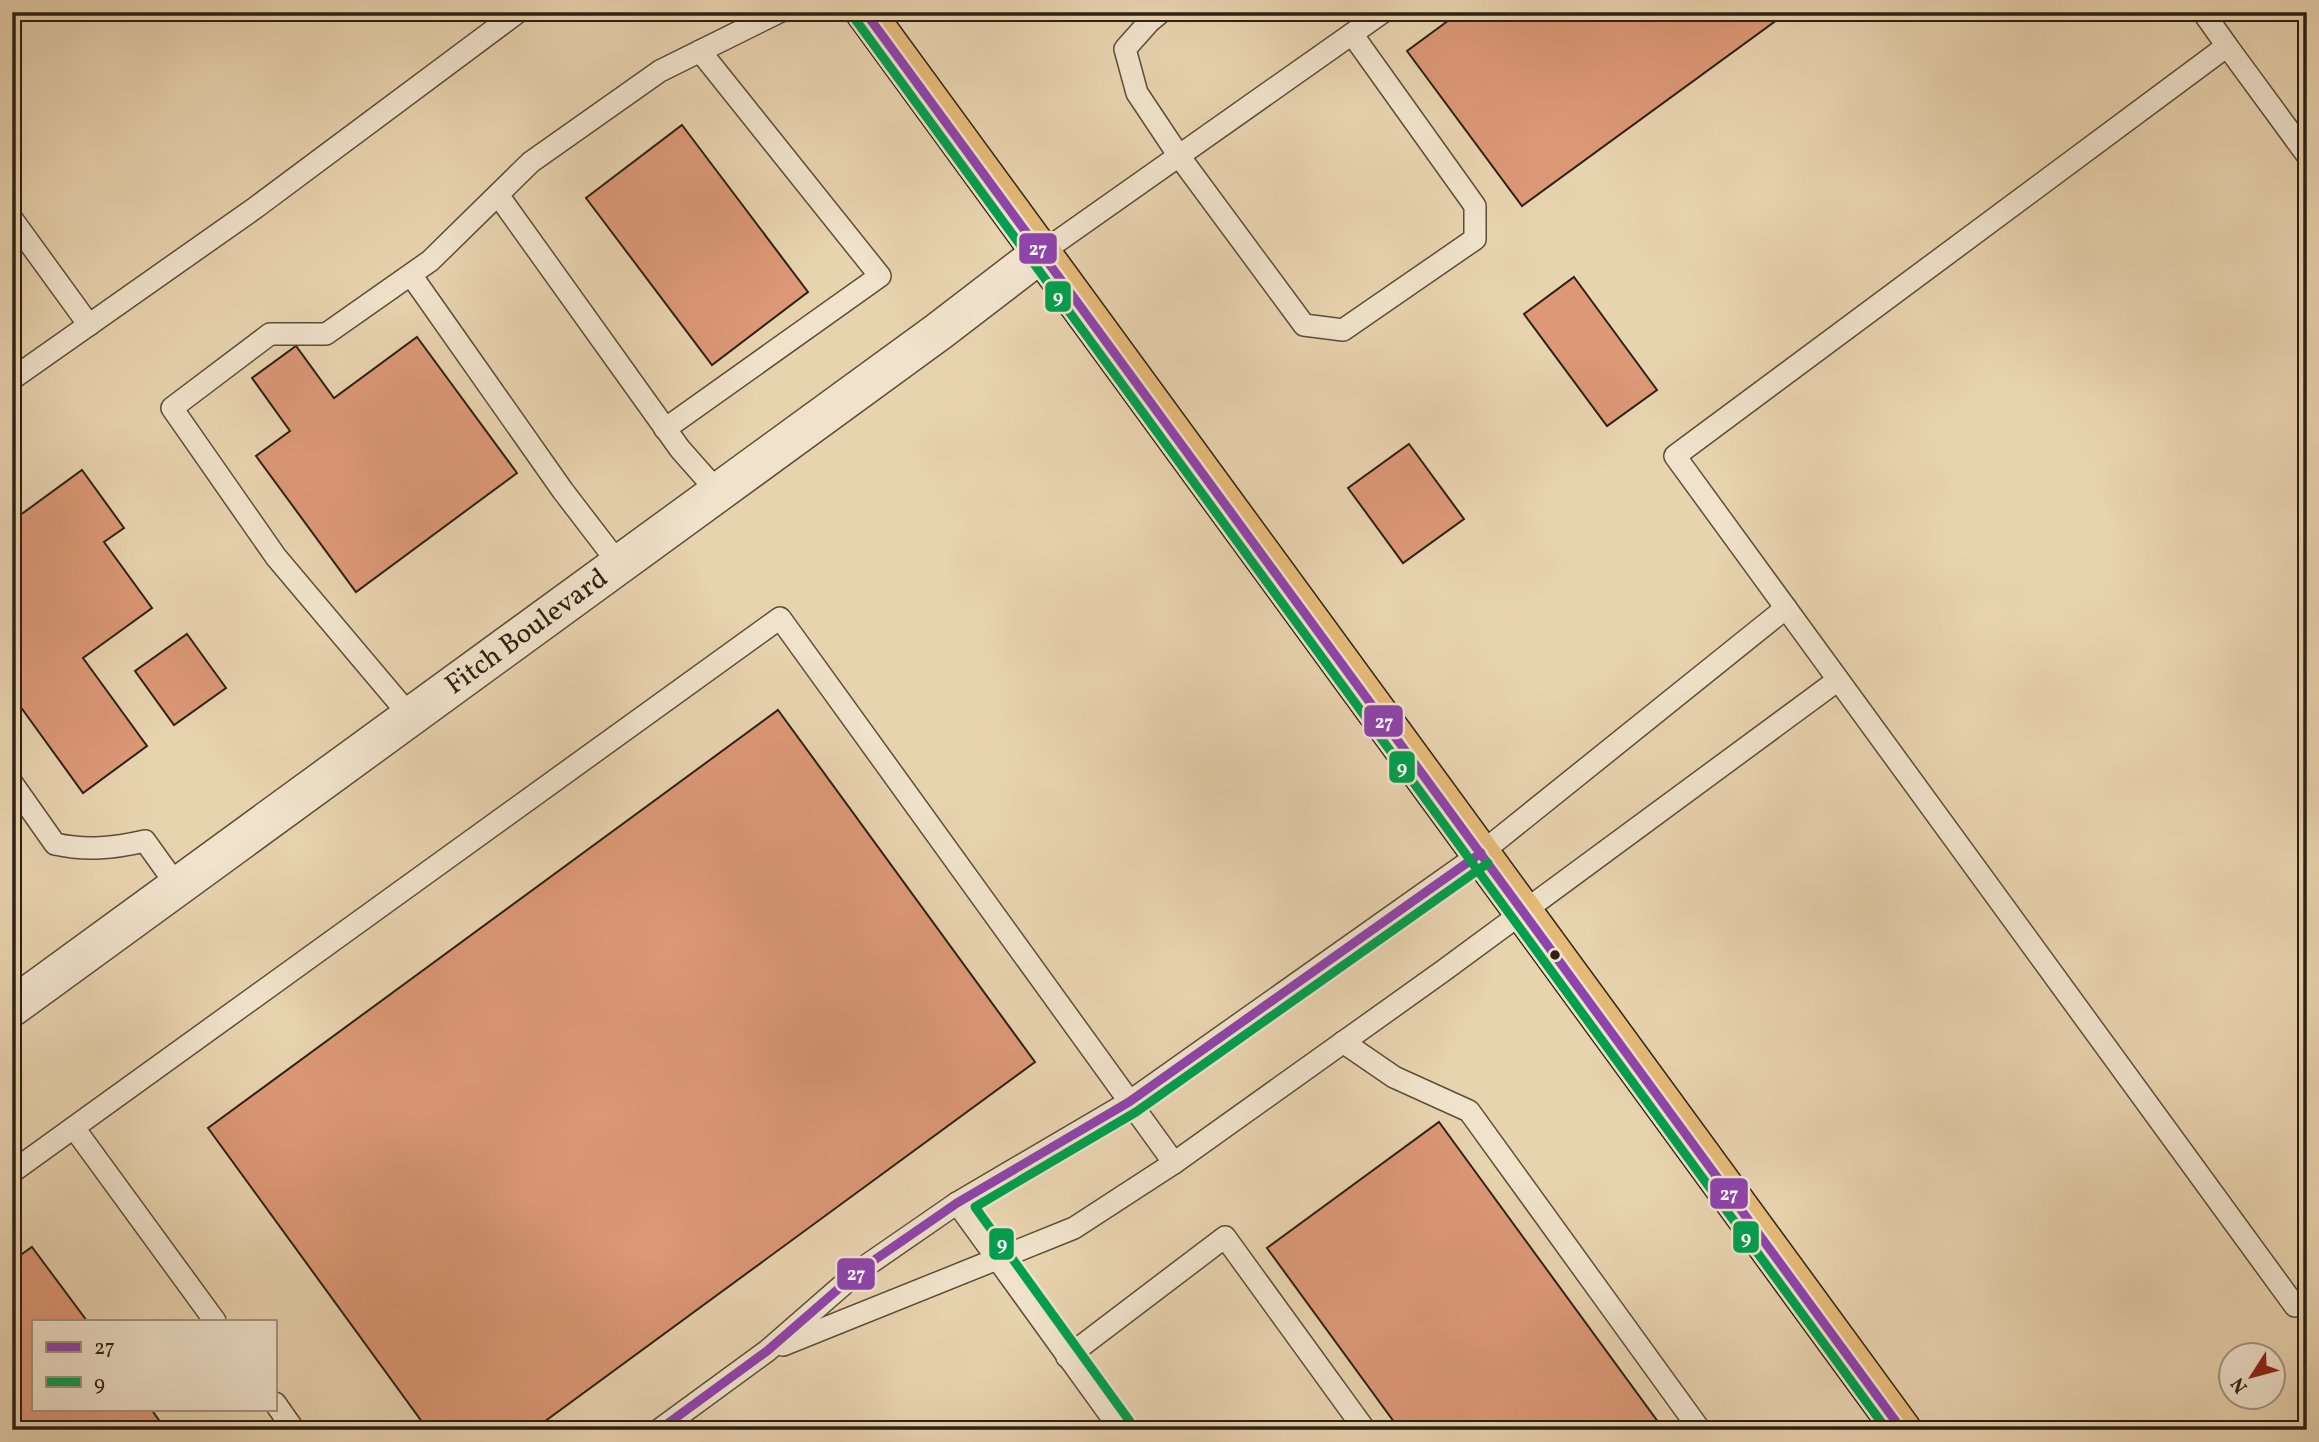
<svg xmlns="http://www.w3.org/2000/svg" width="2319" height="1442" font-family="Vollkorn,serif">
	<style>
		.building { fill: #dc9877; stroke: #2e2112; stroke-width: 2 }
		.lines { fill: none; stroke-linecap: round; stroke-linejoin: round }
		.service-casing { stroke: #5c4e39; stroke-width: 24 }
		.minor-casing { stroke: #5c4e39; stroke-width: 41 }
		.primary-casing { stroke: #2e2112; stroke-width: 41 }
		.service { stroke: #f0e2cb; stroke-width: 21 }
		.minor { stroke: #f0e2cb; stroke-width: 38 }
		.primary { stroke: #e4ba78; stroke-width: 38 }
		.bus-1-casing { stroke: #f0e2cb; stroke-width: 14 }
		.bus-2-casing { stroke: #f0e2cb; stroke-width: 14 }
		.bus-1 { stroke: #8e44ad; stroke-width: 9 }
		.bus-2 { stroke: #029f4e; stroke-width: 9 }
		.bus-dot { fill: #2e2112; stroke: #f0e2cb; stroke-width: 2.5 }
		.labels { text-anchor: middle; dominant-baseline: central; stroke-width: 5; stroke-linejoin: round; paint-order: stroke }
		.street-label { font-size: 28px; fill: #2e2112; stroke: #f0e2cb }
		.line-badge { stroke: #f0e2cb; stroke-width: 2.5 }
		.badge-label { font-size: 19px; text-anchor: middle; font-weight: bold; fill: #fff }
	</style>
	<rect width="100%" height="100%" fill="#e8d3af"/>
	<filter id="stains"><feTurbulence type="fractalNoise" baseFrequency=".00286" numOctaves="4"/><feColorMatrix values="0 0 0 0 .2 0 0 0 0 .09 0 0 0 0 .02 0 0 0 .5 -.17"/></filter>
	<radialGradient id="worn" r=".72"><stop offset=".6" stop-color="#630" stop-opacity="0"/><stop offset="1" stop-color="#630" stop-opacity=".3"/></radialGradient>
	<g class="building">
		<polygon points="1460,12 1788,12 1522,206 1407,51"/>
		<polygon points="682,125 808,292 712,365 586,198"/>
		<polygon points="1574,277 1657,390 1607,426 1524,314"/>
		<polygon points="417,337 517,473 356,592 256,456 290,431 252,378 296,346 334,398"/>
		<polygon points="1409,444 1464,519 1403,563 1348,488"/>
		<polygon points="82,470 124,528 104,542 152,608 83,658 147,746 83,793 12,695 12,521"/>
		<polygon points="187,634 226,688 174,725 135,671"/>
		<polygon points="778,710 1035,1062 533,1430 428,1430 208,1128"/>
		<polygon points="1439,1122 1664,1430 1400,1430 1267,1248"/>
		<polygon points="32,1247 87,1321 33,1321 33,1409 151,1409 166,1430 12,1430 12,1261"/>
	</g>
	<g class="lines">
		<defs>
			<g id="service">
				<polyline points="1161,12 1149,22 1125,49 1137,93 1179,156 1304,325 1343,330 1475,239 1475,206 1352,34"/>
				<polyline points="2203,12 2227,46"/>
				<polyline points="2307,155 2227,46 1675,456 2295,1306 2307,1297"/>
				<polyline points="498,195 680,449 718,492"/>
				<polyline points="12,219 89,325"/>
				<polyline points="1041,253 1383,12"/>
				<polyline points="411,275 563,491 619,564"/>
				<polyline points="12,379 255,208 518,12"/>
				<polyline points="665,429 880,276 700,51"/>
				<polyline points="411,717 276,557 172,408 270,334 326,334 430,261 531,162 660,71 779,12"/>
				<path d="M12,783l43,61c32,7 59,4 90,-3l33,46"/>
				<polyline points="1343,1042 1394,1077 1469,1111 1700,1430"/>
				<polyline points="74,1128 215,1321"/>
				<polyline points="12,1172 780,618 1174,1163"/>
				<polyline points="957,1203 1121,1430"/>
				<polyline points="783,1345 1074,1228 1174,1163 1443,971 1838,680"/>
				<polyline points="1067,1357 1225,1237 1365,1430"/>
				<polyline points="275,1403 294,1430"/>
				<polyline points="659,1430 767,1351 860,1270 957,1203 1129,1102 1481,853 1786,608"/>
			</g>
			<g id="minor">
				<path id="s1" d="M12,1007l926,-675 103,-79"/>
			</g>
			<polyline id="primary" points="865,12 1902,1430"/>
		</defs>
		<use href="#service" class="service-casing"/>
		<use href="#minor" class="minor-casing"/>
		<use href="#primary" class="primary-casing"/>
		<use href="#service" class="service"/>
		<use href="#minor" class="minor"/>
		<use href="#primary" class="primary"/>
		<defs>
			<g id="bus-1">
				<polyline points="865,12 1902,1430"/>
				<polyline points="659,1430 767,1351 860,1270 957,1203 1129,1102 1481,853"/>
			</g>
			<g id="bus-2">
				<polyline points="855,19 1887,1430"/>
				<polyline points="1131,1423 975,1207 1136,1112 1488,863"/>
			</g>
		</defs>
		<use href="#bus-1" class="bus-1-casing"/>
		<use href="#bus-2" class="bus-2-casing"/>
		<use href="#bus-1" class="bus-1"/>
		<use href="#bus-2" class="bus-2"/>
	</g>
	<circle class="bus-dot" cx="1555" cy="955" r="6"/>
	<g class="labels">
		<g class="street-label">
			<text stroke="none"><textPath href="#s1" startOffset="637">Fitch Boulevard</textPath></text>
		</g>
	</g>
	<g class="line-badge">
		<rect x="1018" y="232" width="40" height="33" rx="7" fill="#8e44ad"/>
		<rect x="1044" y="280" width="28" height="33" rx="7" fill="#029f4e"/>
		<rect x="1363" y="704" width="41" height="34" rx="7" fill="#8e44ad"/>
		<rect x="1388" y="750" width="28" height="34" rx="7" fill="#029f4e"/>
		<rect x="1709" y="1177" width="40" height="33" rx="7" fill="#8e44ad"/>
		<rect x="1732" y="1220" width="28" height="34" rx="7" fill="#029f4e"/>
		<rect x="988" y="1227" width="27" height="34" rx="7" fill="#029f4e"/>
		<rect x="836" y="1257" width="40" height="34" rx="7" fill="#8e44ad"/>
	</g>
	<g class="badge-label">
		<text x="1038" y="255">27</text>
		<text x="1058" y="303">9</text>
		<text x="1384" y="728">27</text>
		<text x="1402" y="774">9</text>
		<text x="1729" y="1200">27</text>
		<text x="1746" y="1244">9</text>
		<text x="1002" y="1250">9</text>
		<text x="856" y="1280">27</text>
	</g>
	<rect width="2319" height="1442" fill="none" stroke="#e8d3af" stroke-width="42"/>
	<rect x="14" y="14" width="2291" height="1414" fill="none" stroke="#2e2112" stroke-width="3.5"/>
	<rect x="21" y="21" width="2277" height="1400" fill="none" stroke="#2e2112" stroke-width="2"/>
	<rect x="32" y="1320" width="245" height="91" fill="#f0e2cb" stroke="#a29581" stroke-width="2"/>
	<rect x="46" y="1342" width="35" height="10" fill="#8e44ad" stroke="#a29581" stroke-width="2"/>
	<text x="94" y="1354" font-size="21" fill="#2e2112">27</text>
	<rect x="46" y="1377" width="35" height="10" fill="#029f4e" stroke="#a29581" stroke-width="2"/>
	<text x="94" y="1390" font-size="21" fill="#2e2112">9</text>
	<g transform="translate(2252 1376) rotate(234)"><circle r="33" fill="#f0e2cb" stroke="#a29581" stroke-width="2"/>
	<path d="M0-5L12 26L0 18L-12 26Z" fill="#8f2418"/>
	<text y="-10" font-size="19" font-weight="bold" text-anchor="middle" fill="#2e2112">N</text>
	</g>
	<rect width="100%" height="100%" filter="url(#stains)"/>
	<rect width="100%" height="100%" fill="url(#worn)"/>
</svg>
